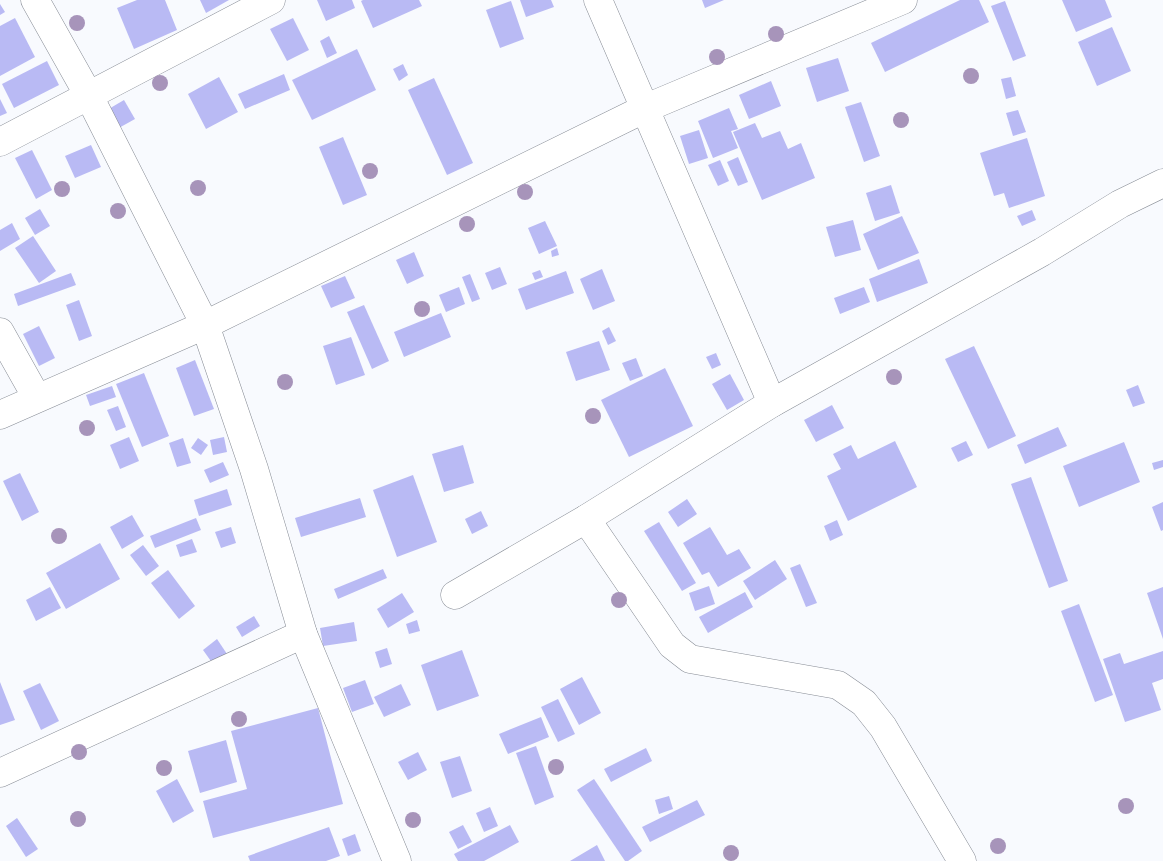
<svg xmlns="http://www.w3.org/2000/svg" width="1163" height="861" font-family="'Archivo Narrow',sans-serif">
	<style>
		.building { fill: #b9baf4 }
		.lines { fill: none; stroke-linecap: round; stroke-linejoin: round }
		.minor-casing { stroke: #878c95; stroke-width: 29 }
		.minor { stroke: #fff; stroke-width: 28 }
		.tree { fill: #a794ba }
	</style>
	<rect width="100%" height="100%" fill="#f8fafe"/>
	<g class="building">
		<polygon points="137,0 165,0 177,30 134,49 117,8"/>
		<polygon points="200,0 229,0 206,13"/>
		<polygon points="317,0 352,0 355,8 326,21"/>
		<polygon points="363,0 419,0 422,6 373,28 361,1"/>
		<polygon points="520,0 551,0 554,7 526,17"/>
		<polygon points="702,0 724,0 705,8"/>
		<polygon points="960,0 979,0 989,22 885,72 871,43"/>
		<polygon points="1062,0 1105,0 1112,17 1076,32"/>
		<polygon points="511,1 524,39 500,48 486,10"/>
		<polygon points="1005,1 1026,56 1013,61 991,6"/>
		<polygon points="0,4 5,12 0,15"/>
		<polygon points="15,18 35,57 0,76 0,26"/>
		<polygon points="293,18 309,50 287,61 270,29"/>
		<polygon points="1112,27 1131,71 1097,86 1078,42"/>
		<polygon points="329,36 337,53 327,58 320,41"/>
		<polygon points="357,49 376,90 312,120 292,80"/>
		<polygon points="838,58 849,91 817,102 806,68"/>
		<polygon points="47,61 59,85 14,108 2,84"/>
		<polygon points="403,64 408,75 399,81 393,69"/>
		<polygon points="284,74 290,90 245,109 238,94"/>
		<polygon points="219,77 238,112 206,129 188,94"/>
		<polygon points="1011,77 1016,96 1006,99 1001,79"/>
		<polygon points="434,78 473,163 447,175 408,90"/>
		<polygon points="771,81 781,106 749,119 739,95"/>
		<polygon points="0,99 7,113 0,116"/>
		<polygon points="124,100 135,119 117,129 107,110"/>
		<polygon points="861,102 880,156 864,162 845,107"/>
		<polygon points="729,108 738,129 731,131 738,148 713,158 698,121"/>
		<polygon points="1018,110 1026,132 1013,136 1006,113"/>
		<polygon points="755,123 762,138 780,131 788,149 801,143 815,178 762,200 733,132"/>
		<polygon points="699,130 708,158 689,164 680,136"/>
		<polygon points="343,137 367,195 343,205 319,147"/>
		<polygon points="1027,138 1045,196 1009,208 1004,193 994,196 980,153"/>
		<polygon points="91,145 101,167 75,178 65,156"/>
		<polygon points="32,150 52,190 36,199 15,158"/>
		<polygon points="738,157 748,182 738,186 727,162"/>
		<polygon points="720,160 729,181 718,186 708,165"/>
		<polygon points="891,185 900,213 875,221 866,193"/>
		<polygon points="40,209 50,226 35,235 25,218"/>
		<polygon points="1032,210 1036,220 1022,226 1017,216"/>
		<polygon points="902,216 919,253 878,270 863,234"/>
		<polygon points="853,220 861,250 835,257 826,227"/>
		<polygon points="545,221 557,246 539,254 528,228"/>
		<polygon points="12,223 20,239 0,251 0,230"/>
		<polygon points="33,236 56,271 39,283 15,248"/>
		<polygon points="557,248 559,255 552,257 551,251"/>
		<polygon points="414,252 424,276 407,284 396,260"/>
		<polygon points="919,259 928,283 877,302 869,279"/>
		<polygon points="500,267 507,284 492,290 485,273"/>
		<polygon points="602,269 615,301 593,310 580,279"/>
		<polygon points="540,270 543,277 535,280 532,273"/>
		<polygon points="566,271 574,293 526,310 518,289"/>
		<polygon points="71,273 76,285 18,306 14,294"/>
		<polygon points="470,274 480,299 472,302 462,277"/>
		<polygon points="345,276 355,298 331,308 321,286"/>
		<polygon points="459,287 465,304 446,312 439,295"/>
		<polygon points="864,287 870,302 840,314 834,298"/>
		<polygon points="79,300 92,336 79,341 66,305"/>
		<polygon points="364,305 389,361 372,369 347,312"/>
		<polygon points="441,313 451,337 404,357 394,332"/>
		<polygon points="39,326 55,358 39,366 23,334"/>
		<polygon points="609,327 616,341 608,345 602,331"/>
		<polygon points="351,337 365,375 336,385 323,346"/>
		<polygon points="599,341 610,370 576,381 566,352"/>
		<polygon points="974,346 1016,436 988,449 945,359"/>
		<polygon points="716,353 721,365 712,369 706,357"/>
		<polygon points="636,358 643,376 630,381 622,363"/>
		<polygon points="195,360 214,409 194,416 176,368"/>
		<polygon points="665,368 693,426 629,457 601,400"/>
		<polygon points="144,373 169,436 142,447 116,384"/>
		<polygon points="730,374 744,400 727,410 712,384"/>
		<polygon points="1138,385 1145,403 1133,407 1126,390"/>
		<polygon points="112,386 116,397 90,406 86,395"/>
		<polygon points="832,405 844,428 816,442 804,420"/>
		<polygon points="118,406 126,427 116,431 107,410"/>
		<polygon points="1058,427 1067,446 1025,464 1017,445"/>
		<polygon points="129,437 139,461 120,469 110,445"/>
		<polygon points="224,437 227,452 213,455 210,440"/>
		<polygon points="183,438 191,463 177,467 169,443"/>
		<polygon points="198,438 208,445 201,455 191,448"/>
		<polygon points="895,441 917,487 848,521 827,476 841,469 833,454 851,445 858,459"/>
		<polygon points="966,441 973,455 958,462 951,448"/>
		<polygon points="1124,442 1140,482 1079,507 1063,466"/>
		<polygon points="463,445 474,483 444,492 432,454"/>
		<polygon points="1163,460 1163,467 1154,470 1152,463"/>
		<polygon points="223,462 229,475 210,483 204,470"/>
		<polygon points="20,473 39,512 22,521 3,481"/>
		<polygon points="413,475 437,542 397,557 373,490"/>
		<polygon points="1031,477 1068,581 1049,588 1011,484"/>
		<polygon points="227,489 232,505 199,516 194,500"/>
		<polygon points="360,498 366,517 301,537 295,518"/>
		<polygon points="687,499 697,514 678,527 668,512"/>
		<polygon points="1163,502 1163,530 1161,531 1152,507"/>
		<polygon points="481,511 488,526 472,534 465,519"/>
		<polygon points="132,515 144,536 122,549 110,527"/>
		<polygon points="196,518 201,530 155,548 150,536"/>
		<polygon points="837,520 843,535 830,541 824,526"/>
		<polygon points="659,522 696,583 682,591 644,531"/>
		<polygon points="231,527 236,543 221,548 215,532"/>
		<polygon points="710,527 727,555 739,549 751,568 718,587 709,572 702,575 683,543"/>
		<polygon points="192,539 197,552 180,557 176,545"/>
		<polygon points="100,543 120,579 66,609 46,573"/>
		<polygon points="143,545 159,566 146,576 130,555"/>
		<polygon points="775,560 787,579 755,600 743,581"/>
		<polygon points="800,564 817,603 806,607 790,568"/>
		<polygon points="383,569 387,578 338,599 334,589"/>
		<polygon points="168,570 195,606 179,619 151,583"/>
		<polygon points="709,586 715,604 695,611 689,593"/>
		<polygon points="50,587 61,608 36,621 26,600"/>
		<polygon points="1163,587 1163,639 1147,593"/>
		<polygon points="745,592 753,607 708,633 699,617"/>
		<polygon points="402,593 414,612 388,628 377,609"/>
		<polygon points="1079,604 1113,695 1095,702 1061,611"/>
		<polygon points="254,616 260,626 242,637 236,627"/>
		<polygon points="417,620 420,631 409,634 406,624"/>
		<polygon points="354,622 357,641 323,646 320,628"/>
		<polygon points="217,639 227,654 213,664 203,650"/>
		<polygon points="387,648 392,664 380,668 375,652"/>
		<polygon points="462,650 479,696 437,711 421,665"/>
		<polygon points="1163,651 1163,679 1152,683 1161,710 1125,722 1103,659 1120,653 1124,664"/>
		<polygon points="582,677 601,713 579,725 560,689"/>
		<polygon points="365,680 374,704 352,712 343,688"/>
		<polygon points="0,682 15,720 0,725"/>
		<polygon points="40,683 59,721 41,730 23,691"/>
		<polygon points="401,684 411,705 384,717 374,697"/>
		<polygon points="558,699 575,734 558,742 541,707"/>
		<polygon points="318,708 343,804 213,838 203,801 247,789 231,731"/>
		<polygon points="541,717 549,737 508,754 499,734"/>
		<polygon points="226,740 237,782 200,793 188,751"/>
		<polygon points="536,746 554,797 535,805 516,753"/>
		<polygon points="646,748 652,761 611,782 604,769"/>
		<polygon points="418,752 427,770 408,780 398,762"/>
		<polygon points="460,756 472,791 452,798 440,762"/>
		<polygon points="177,779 194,811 173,823 156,791"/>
		<polygon points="594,779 642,851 628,861 625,861 577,790"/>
		<polygon points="669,796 673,809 659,814 655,800"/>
		<polygon points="697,800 705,815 650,842 642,827"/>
		<polygon points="490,807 498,826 484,832 476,813"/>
		<polygon points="17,818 38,849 26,857 6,826"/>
		<polygon points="463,825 472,842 458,849 449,832"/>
		<polygon points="510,825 519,842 484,861 458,861 454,854"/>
		<polygon points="329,827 340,856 326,861 250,861 248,856"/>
		<polygon points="355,834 361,851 348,856 342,839"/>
		<polygon points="597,845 605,861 570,861"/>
	</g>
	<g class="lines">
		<defs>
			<g id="minor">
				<polyline points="35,0 89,96 205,325 254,469 303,634 397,861"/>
				<polyline points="598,0 772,403"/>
				<polyline points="0,142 271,0"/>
				<polyline points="0,332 37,398"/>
				<polyline points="0,415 205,325 646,108 903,0"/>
				<polyline points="586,519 672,645 690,659 838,685 864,703 883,727 962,861"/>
				<polyline points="455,595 586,519 772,403 1042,252 1120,204 1163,183"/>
				<polyline points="0,773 303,634"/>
			</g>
		</defs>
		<use href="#minor" class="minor-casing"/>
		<use href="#minor" class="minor"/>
	</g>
	<g class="tree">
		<circle cx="77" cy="23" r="8"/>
		<circle cx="776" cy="34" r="8"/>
		<circle cx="717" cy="57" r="8"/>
		<circle cx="971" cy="76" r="8"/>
		<circle cx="160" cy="83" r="8"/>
		<circle cx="901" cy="120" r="8"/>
		<circle cx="370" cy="171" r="8"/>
		<circle cx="198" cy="188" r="8"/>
		<circle cx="62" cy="189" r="8"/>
		<circle cx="525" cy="192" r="8"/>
		<circle cx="118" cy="211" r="8"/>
		<circle cx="467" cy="224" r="8"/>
		<circle cx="422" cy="309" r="8"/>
		<circle cx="894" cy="377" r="8"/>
		<circle cx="285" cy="382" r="8"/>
		<circle cx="593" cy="416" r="8"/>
		<circle cx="87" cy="428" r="8"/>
		<circle cx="59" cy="536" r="8"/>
		<circle cx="619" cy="600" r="8"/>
		<circle cx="239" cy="719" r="8"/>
		<circle cx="79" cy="752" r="8"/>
		<circle cx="556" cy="767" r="8"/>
		<circle cx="164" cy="768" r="8"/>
		<circle cx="1126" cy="806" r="8"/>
		<circle cx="78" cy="819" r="8"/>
		<circle cx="413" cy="820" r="8"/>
		<circle cx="998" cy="846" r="8"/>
		<circle cx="731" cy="853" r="8"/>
	</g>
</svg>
